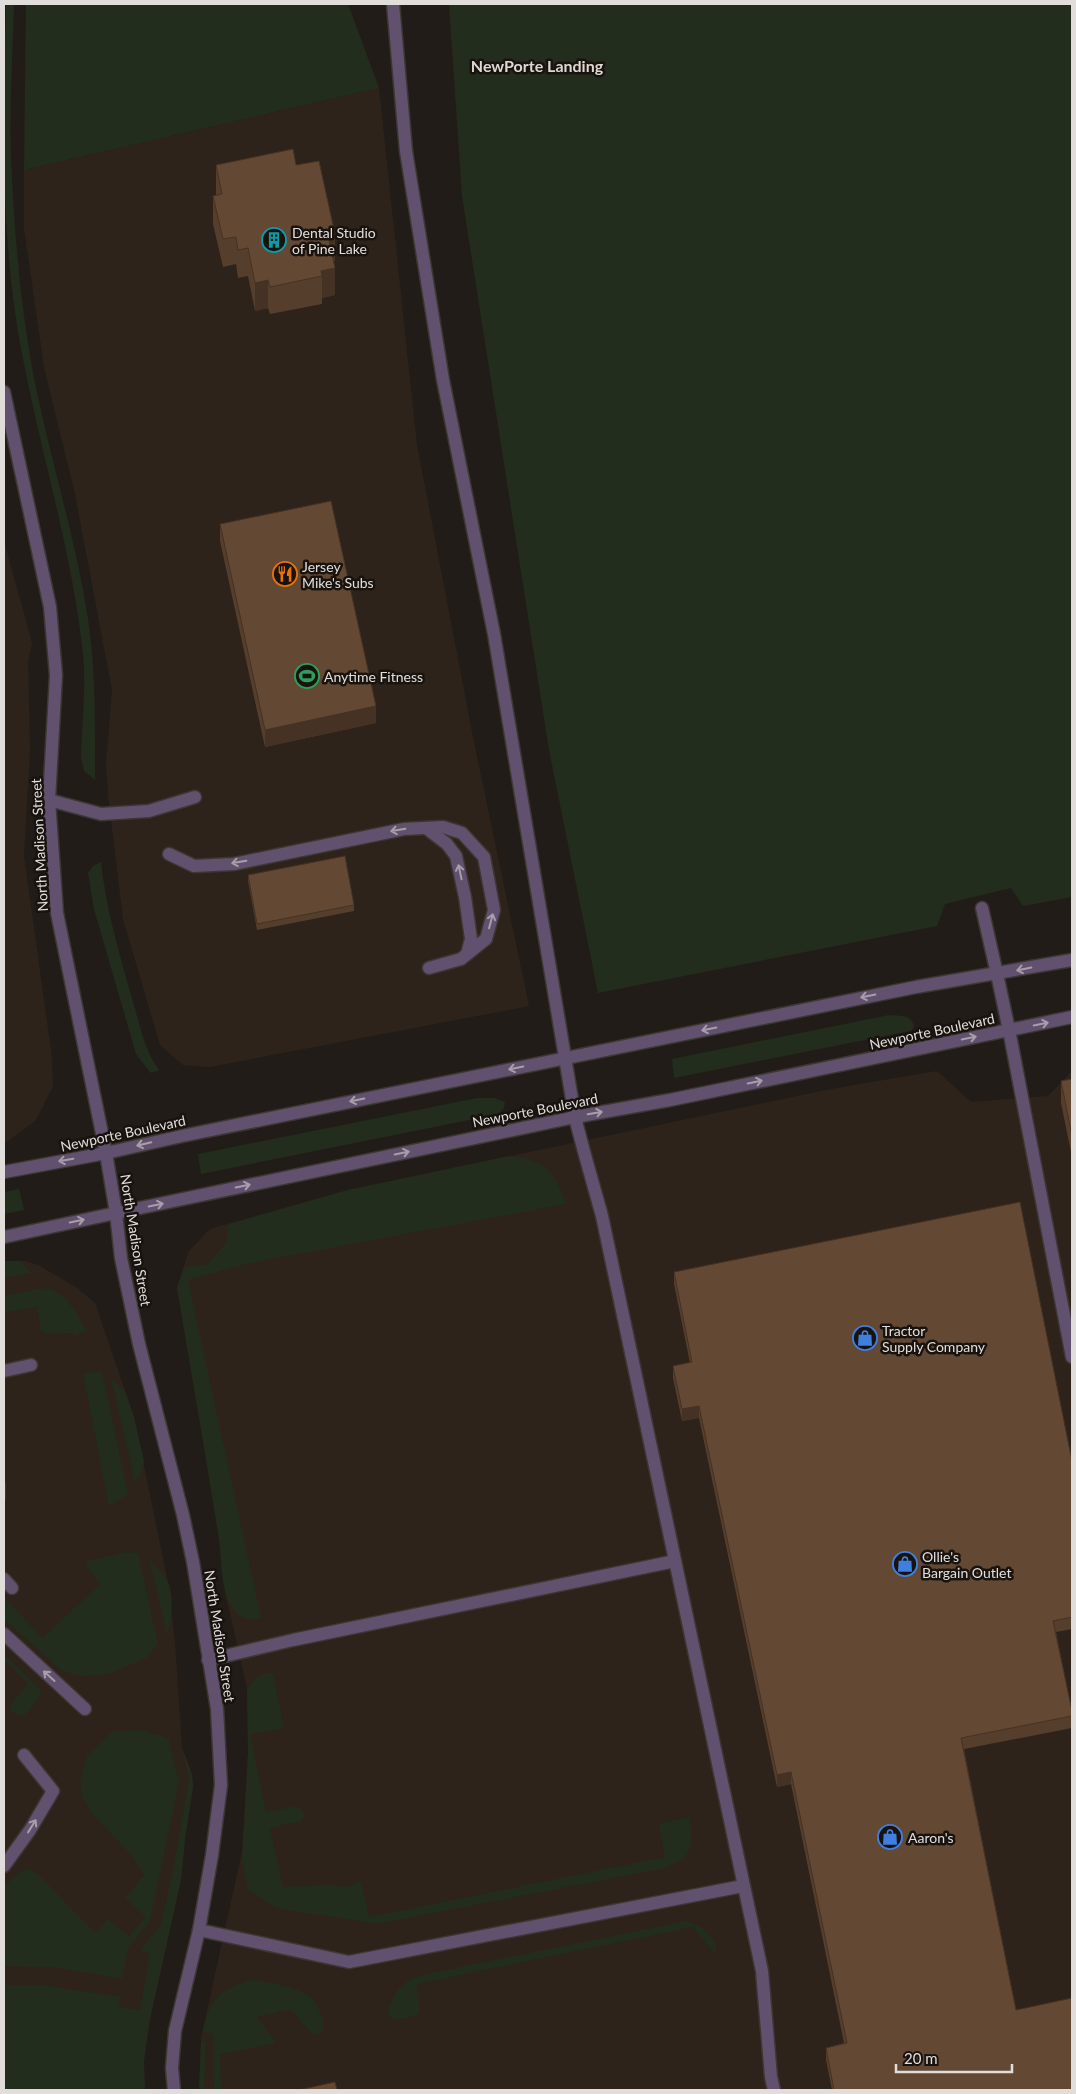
<svg xmlns="http://www.w3.org/2000/svg" width="1076" height="2094" font-family="Lato,sans-serif">
	<style>
		.built { fill: #2d231a }
		.green { fill: #222d1d }
		.lines { fill: none; stroke-linecap: round; stroke-linejoin: round }
		.service-casing { stroke: #3d3733; stroke-width: 15 }
		.minor-casing { stroke: #3d3733; stroke-width: 15 }
		.tertiary-casing { stroke: #3d3733; stroke-width: 15 }
		.service { stroke: #61516e; stroke-width: 12 }
		.minor { stroke: #61516e; stroke-width: 12 }
		.tertiary { stroke: #61516e; stroke-width: 12 }
		.wall { fill: #553e2c }
		.shaded-wall { fill: #453224 }
		.building { fill: #634833; stroke: #453224 }
		.oneway { stroke: #a79ea9 }
		.labels { text-anchor: middle; dominant-baseline: central; stroke-width: 5; stroke-linejoin: round; paint-order: stroke }
		.poi-label { font-size: 14px; fill: #e1ddda; stroke: #19130f; text-anchor: start }
		.street-label { font-size: 14px; fill: #e1ddda; stroke: #19130f }
		.quarter-label { font-size: 16px; font-weight: bold; fill: #dfd7d1; stroke: #19130f }
	</style>
	<rect width="100%" height="100%" fill="#221c18"/>
	<g class="built">
		<polygon points="379,88 417,445 473,737 529,1006 210,1067 183,1065 160,1045 123,919 109,803 106,766 112,690 75,494 44,367 24,228 24,170"/>
		<polygon points="4,541 32,643 28,661 30,751 24,856 51,1050 53,1086 36,1120 8,1141 4,1142"/>
		<polygon points="937,1071 971,1102 1048,1096 1072,1071 1072,2090 199,2090 201,2038 242,1852 248,1753 247,1688 225,1592 219,1536 177,1288 189,1251 210,1229 348,1190 831,1089"/>
		<polygon points="4,1261 25,1261 40,1266 77,1288 95,1303 134,1417 168,1583 175,1642 182,1748 192,1774 193,1787 185,1839 181,1880 150,2019 4,2023"/>
	</g>
	<g class="green">
		<path d="M6,4h8c-1,51 -5,102 -3,153 3,72 9,145 22,216 16,82 42,162 55,246 8,53 7,107 7,161l-11,-9 -3,-13c1,-32 5,-73 2,-104 -11,-105 -44,-206 -63,-311 -20,-111 -17,-226 -14,-339z"/>
		<polygon points="26,4 348,4 379,88 24,170"/>
		<polygon points="449,4 1072,4 1072,897 1023,906 1011,888 945,904 937,926 598,993 549,750 462,196"/>
		<path d="M101,862c5,47 19,94 32,140 7,23 11,48 26,68l-8,3 -15,-19 -42,-145 -6,-36 5,-7z"/>
		<path d="M889,1015c11,1 23,-1 25,12l-4,4 -236,47 -2,-19z"/>
		<polygon points="477,1098 494,1098 505,1102 504,1108 499,1114 201,1174 198,1154"/>
		<path d="M509,1156c36,3 46,15 57,48l-316,59 -62,17 73,337c-11,5 -22,1 -29,-9 -12,-18 -10,-54 -14,-75 -13,-82 -27,-163 -41,-245l7,-21 22,-2 20,-22 3,-19 119,-34z"/>
		<polygon points="19,1189 24,1210 4,1214 4,1192"/>
		<polygon points="4,1261 21,1261 31,1273 4,1278"/>
		<path d="M44,1288c21,1 32,26 43,42l-12,6 -3,-3 -27,1 -5,-6 -3,-21 -33,6v-17z"/>
		<polygon points="102,1372 128,1494 109,1506 83,1373"/>
		<polygon points="111,1378 125,1391 134,1417 144,1461 141,1474 135,1481"/>
		<polygon points="126,1552 138,1553 158,1644 146,1658 132,1664 107,1674 83,1676 64,1672 4,1619 4,1597 42,1638 101,1584 86,1566 88,1561"/>
		<path d="M150,1561c7,6 14,13 18,21 6,15 4,38 -1,52z"/>
		<polygon points="4,1654 40,1689 41,1695 26,1714 19,1716 11,1710 10,1706 28,1683 4,1660"/>
		<path d="M265,1673l8,1 11,54 -34,6 16,78 31,-6 5,4 2,5 -3,6 -31,7 13,59 50,-2 14,2 14,-6 8,36 296,-60 -6,-33 30,-7c3,12 5,33 -6,42 -6,4 -13,6 -18,9l-288,56 -101,-16 -28,-19 -6,-27 6,-109 -1,-65 10,-11z"/>
		<polygon points="142,1730 171,1739 169,1744 179,1782 150,1921 128,1948 122,1979 54,1967 4,1966 4,1886 20,1872 29,1869 38,1874 95,1933 108,1919 129,1936 146,1917 125,1898 144,1875 132,1856 93,1814 82,1797 80,1780 87,1756 113,1731"/>
		<polygon points="182,1748 192,1774 193,1787 185,1839 181,1880 150,2019 144,2061 145,2090 4,2090 4,1985 43,1985 121,1997 118,2006 140,2010 150,1953 140,1951 161,1924 175,1860 189,1779"/>
		<path d="M686,1921c14,5 35,15 29,33l-22,-27 -267,55 -10,4c7,31 8,29 -22,34l-6,-5c0,-12 10,-29 22,-35 7,-4 18,-6 26,-8z"/>
		<path d="M251,1980c24,4 62,6 70,34 2,8 4,12 1,19l-8,2 -24,-26 -33,8 19,26 -56,11 1,36h-7l-1,-56 -10,-3c7,-33 16,-41 48,-51z"/>
		<polygon points="201,2041 206,2042 204,2090 199,2090"/>
	</g>
	<g class="lines">
		<defs>
			<g id="service">
				<polyline points="49,800 101,814 149,811 195,797"/>
				<polyline points="426,828 447,844 456,856 465,897 471,939 467,954"/>
				<polyline points="169,854 194,866 234,864 404,829 443,827 462,833 484,857 494,910 486,939 461,959 429,968"/>
				<polyline points="982,908 997,974"/>
				<polyline points="1009,1030 1072,1357"/>
				<path d="M575,1117c8,33 18,66 27,99l160,755 9,106 3,13"/>
				<polyline points="4,1371 31,1365"/>
				<polyline points="4,1579 12,1588"/>
				<polyline points="4,1634 85,1709"/>
				<polyline points="208,1660 293,1640 675,1561"/>
				<polyline points="4,1866 30,1830 53,1791 24,1755"/>
				<polyline points="199,1930 349,1962 743,1886"/>
			</g>
			<g id="minor">
				<polyline points="393,4 406,151 443,380 494,634 575,1117"/>
				<polyline points="997,974 1009,1030"/>
				<polyline points="106,1153 182,1136 916,987 1072,960"/>
				<polyline points="116,1213 575,1117 670,1100 1072,1017"/>
			</g>
			<g id="tertiary">
				<polyline points="4,392 50,607 56,675 49,800 57,913 106,1153 116,1213 121,1258 139,1344 183,1515 193,1562 217,1709 221,1785 212,1855 199,1930 175,2031 172,2068 174,2090"/>
				<polyline points="4,1172 106,1153"/>
				<polyline points="4,1237 116,1213"/>
			</g>
		</defs>
		<use href="#service" class="service-casing"/>
		<use href="#minor" class="minor-casing"/>
		<use href="#tertiary" class="tertiary-casing"/>
		<use href="#service" class="service"/>
		<use href="#minor" class="minor"/>
		<use href="#tertiary" class="tertiary"/>
	</g>
	<g class="wall">
		<polygon points="216,165 296,165 335,261 333,262 335,295 322,298 322,304 270,314 268,308 255,311 248,276 238,278 236,264 223,267 213,224 213,196 216,195"/>
		<polygon points="220,524 376,723 265,747 220,541"/>
		<polygon points="248,875 354,905 354,911 257,930 248,881"/>
		<polygon points="1072,1079 1072,1157 1061,1103 1061,1081"/>
		<polygon points="674,1272 1072,1461 1072,1629 1056,1632 1072,1711 1072,1728 964,1749 1016,2010 1072,2090 832,2090 826,2060 826,2048 844,2043 791,1784 777,1787 699,1418 682,1421 673,1378 673,1366 690,1363 674,1284"/>
	</g>
	<g class="shaded-wall">
		<polygon points="335,234 335,261 328,263 328,235"/>
		<polygon points="335,268 335,295 322,298 322,276 321,271"/>
		<polygon points="268,280 268,308 255,311 255,283"/>
		<polygon points="376,706 376,723 265,747 265,730"/>
		<polygon points="699,1406 699,1418 682,1421 682,1409"/>
		<polygon points="6,1482 6,1499 4,1502 4,1485"/>
		<polygon points="791,1772 791,1784 777,1787 777,1775"/>
	</g>
	<g class="building">
		<polygon points="293,149 296,165 319,161 335,234 328,235 335,268 321,271 322,276 270,287 268,280 255,283 248,248 238,250 236,237 223,239 213,196 222,194 216,165"/>
		<polygon points="331,501 376,706 265,730 220,524"/>
		<polygon points="345,856 354,905 257,924 248,875"/>
		<polygon points="1072,1079 1072,1136 1061,1081"/>
		<polygon points="1020,1202 1072,1461 1072,1617 1053,1621 1072,1711 1072,1716 961,1738 1016,2010 1072,1998 1072,2090 834,2090 826,2048 847,2043 791,1772 777,1775 699,1406 682,1409 673,1366 692,1362 674,1272"/>
		<polygon points="335,2082 337,2090 299,2090"/>
	</g>
	<defs><path id="oneway-shaft" d="M-6 0H5M1.5-3L5.5 0L1.5 3" fill="none" stroke-width="1.6" stroke-linecap="round" stroke-linejoin="round" transform="scale(1.25)"/></defs>
	<g class="oneway">
		<use href="#oneway-shaft" transform="translate(398 830) rotate(170)"/>
		<use href="#oneway-shaft" transform="translate(239 862) rotate(170)"/>
		<use href="#oneway-shaft" transform="translate(460 872) rotate(-102)"/>
		<use href="#oneway-shaft" transform="translate(491 921) rotate(-75)"/>
		<use href="#oneway-shaft" transform="translate(1024 969) rotate(169)"/>
		<use href="#oneway-shaft" transform="translate(868 996) rotate(169)"/>
		<use href="#oneway-shaft" transform="translate(1041 1024) rotate(-11)"/>
		<use href="#oneway-shaft" transform="translate(709 1029) rotate(169)"/>
		<use href="#oneway-shaft" transform="translate(969 1038) rotate(-12)"/>
		<use href="#oneway-shaft" transform="translate(516 1068) rotate(168)"/>
		<use href="#oneway-shaft" transform="translate(755 1082) rotate(-11)"/>
		<use href="#oneway-shaft" transform="translate(357 1100) rotate(168)"/>
		<use href="#oneway-shaft" transform="translate(595 1113) rotate(-10)"/>
		<use href="#oneway-shaft" transform="translate(144 1144) rotate(167)"/>
		<use href="#oneway-shaft" transform="translate(402 1153) rotate(-12)"/>
		<use href="#oneway-shaft" transform="translate(66 1160) rotate(170)"/>
		<use href="#oneway-shaft" transform="translate(243 1186) rotate(-12)"/>
		<use href="#oneway-shaft" transform="translate(156 1205) rotate(-12)"/>
		<use href="#oneway-shaft" transform="translate(77 1221) rotate(-12)"/>
		<use href="#oneway-shaft" transform="translate(49 1676) rotate(-138)"/>
		<use href="#oneway-shaft" transform="translate(32 1826) rotate(-58)"/>
	</g>
	<defs>
		<symbol id="building-ring" viewBox="-11 -11 22 22"><circle r="9.5" fill="#19130f" stroke="#0f9aa8" stroke-width="1.5"/><path d="M-4-6H4V6H1V3H-1V6H-4ZM-2.5-4.3h1.7v1.8h-1.7ZM.8-4.3h1.7v1.8H.8ZM-2.5-1h1.7V.8h-1.7ZM.8-1h1.7V.8H.8Z" fill="#0f9aa8"/></symbol>
		<symbol id="restaurant-ring" viewBox="-11 -11 22 22"><circle r="9.5" fill="#19130f" stroke="#e8710a" stroke-width="1.5"/><path d="M-5-6h1v4h1v-4h1v4h1v-4h1v5L-1.5 .5V6h-2V.5L-5-1ZM5-6V6H3V1.5H1.5Q1.5-4 5-6Z" fill="#e8710a"/></symbol>
		<symbol id="stadium-ring" viewBox="-11 -11 22 22"><circle r="9.5" fill="#19130f" stroke="#2e9e5b" stroke-width="1.5"/><path d="M0-5a6.5 5 0 1 0 0 10a6.5 5 0 1 0 0-10ZM-3.5-1.8h7v3.6h-7Z" fill="#2e9e5b"/></symbol>
		<symbol id="shop-ring" viewBox="-11 -11 22 22"><circle r="9.5" fill="#19130f" stroke="#3f7fe0" stroke-width="1.5"/><path d="M-5-2.5h2.3a2.7 3.5 0 0 1 5.4 0H5L5.5 6h-11ZM-1.5-2.5h3a1.5 2.3 0 0 0-3 0Z" fill="#3f7fe0"/></symbol>
	</defs>
	<g fill-rule="evenodd">
		<use href="#building-ring" x="260" y="226" width="28" height="28"/>
		<use href="#restaurant-ring" x="271" y="560" width="28" height="28"/>
		<use href="#stadium-ring" x="293" y="662" width="28" height="28"/>
		<use href="#shop-ring" x="851" y="1324" width="28" height="28"/>
		<use href="#shop-ring" x="891" y="1550" width="28" height="28"/>
		<use href="#shop-ring" x="876" y="1823" width="28" height="28"/>
	</g>
	<g class="labels">
		<g class="poi-label">
			<text x="292" y="232">Dental Studio<tspan x="292" dy="16">of Pine Lake</tspan></text>
			<text x="302" y="566">Jersey<tspan x="302" dy="16">Mike's Subs</tspan></text>
			<text x="324" y="676">Anytime Fitness</text>
			<text x="882" y="1330">Tractor<tspan x="882" dy="16">Supply Company</tspan></text>
			<text x="922" y="1556">Ollie's<tspan x="922" dy="16">Bargain Outlet</tspan></text>
			<text x="908" y="1837">Aaron's</text>
		</g>
		<g class="street-label">
			<text transform="translate(39 845) rotate(-93)">North Madison Street</text>
			<text transform="translate(932 1031) rotate(-12)">Newporte Boulevard</text>
			<text transform="translate(535 1110) rotate(-11)">Newporte Boulevard</text>
			<text transform="translate(123 1133) rotate(-12)">Newporte Boulevard</text>
			<text transform="translate(136 1240) rotate(81)">North Madison Street</text>
			<text transform="translate(220 1636) rotate(81)">North Madison Street</text>
		</g>
		<g class="quarter-label">
			<text x="537" y="65">NewPorte Landing</text>
		</g>
	</g>
	<rect width="1076" height="2094" fill="none" stroke="#e1ddda" stroke-width="10"/>
	<path d="M896 2064v8h116v-8" fill="none" stroke="#e1ddda" stroke-width="2.5"/>
	<text x="904" y="2064" font-size="15" fill="#e1ddda" stroke="#19130f" stroke-width="4" paint-order="stroke">20 m</text>
</svg>
